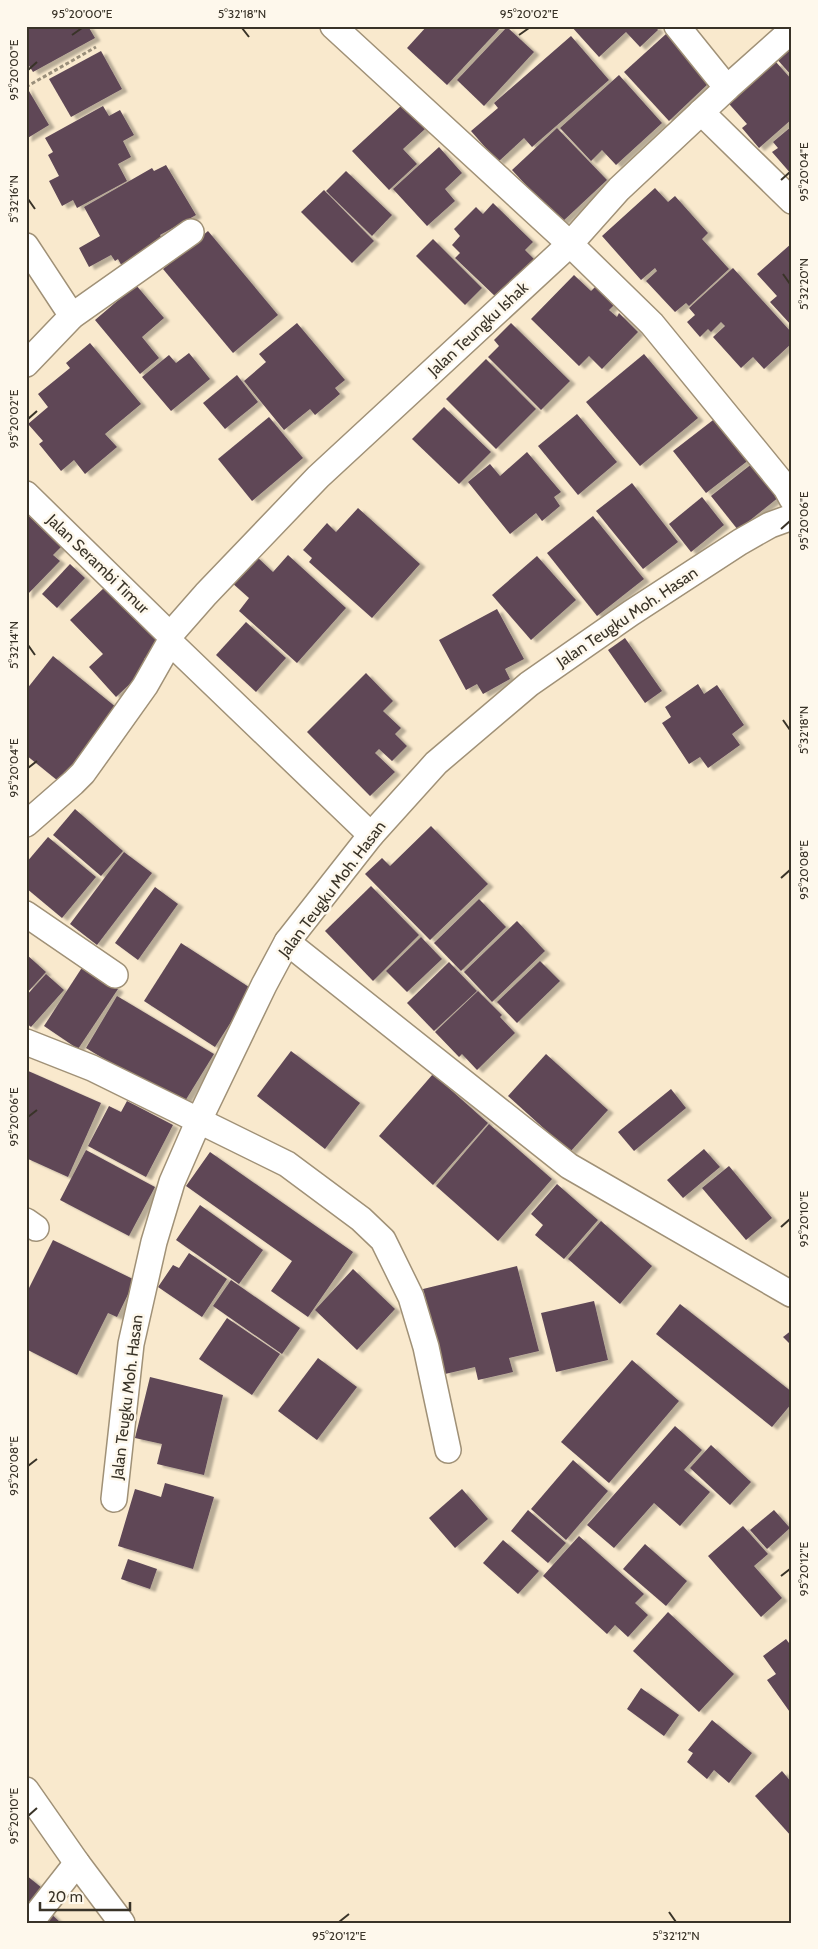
<svg xmlns="http://www.w3.org/2000/svg" width="818" height="1949" font-family="Cabin,sans-serif">
	<style>
		.building { fill: #5e4757; filter: url(#shadow) }
		.lines { fill: none; stroke-linecap: round; stroke-linejoin: round }
		.street-casing { stroke: #a09177; stroke-width: 28 }
		.path { stroke: #998e7a; stroke-width: 3; stroke-dasharray: 4 2.5; stroke-linecap: butt }
		.street { stroke: #fff; stroke-width: 25 }
		.ticks { fill: none; stroke: #393328; stroke-width: 2 }
		.labels { text-anchor: middle; dominant-baseline: central; stroke-width: 5; stroke-linejoin: round; paint-order: stroke }
		.street-label { font-size: 16px; fill: #393328; stroke: #fef8ec }
		.neatline { fill: none; stroke: #393328; stroke-width: 2 }
		.ticks-label { font-size: 12px; text-anchor: middle; fill: #393328 }
	</style>
	<defs>
		<filter id="shadow"><feDropShadow dx="5.5" dy="3" stdDeviation="1" flood-color="#0004"/></filter>
	</defs>
	<rect width="100%" height="100%" fill="#f9e9cd"/>
	<g class="building">
		<polygon points="26,26 88,26 95,38 33,72 26,61"/>
		<polygon points="427,26 502,26 447,85 407,48"/>
		<polygon points="571,26 655,26 658,30 640,47 626,32 599,57"/>
		<polygon points="507,27 534,52 484,106 457,80"/>
		<polygon points="666,34 710,82 669,121 624,72"/>
		<polygon points="571,36 609,80 532,147 524,138 498,162 471,131 498,108 494,103"/>
		<polygon points="792,43 792,76 775,57"/>
		<polygon points="101,51 122,89 71,117 49,79"/>
		<polygon points="776,62 792,80 792,119 759,148 742,128 747,124 723,97 758,67 762,74"/>
		<polygon points="619,75 662,123 616,165 602,150 591,161 560,128"/>
		<polygon points="26,86 49,125 26,139"/>
		<polygon points="402,105 425,129 403,149 417,164 389,190 352,151"/>
		<polygon points="103,106 109,116 120,110 134,135 123,141 131,157 118,164 127,181 77,208 73,200 62,206 49,181 59,176 48,155 53,152 45,138"/>
		<polygon points="792,126 792,175 772,152 778,148 773,142"/>
		<polygon points="557,128 607,180 561,223 512,170"/>
		<polygon points="439,147 462,173 445,189 455,201 427,226 393,189"/>
		<polygon points="166,165 196,215 160,235 166,246 124,270 118,259 115,261 111,255 89,267 79,248 100,236 84,207 152,168 154,171"/>
		<polygon points="346,171 392,215 372,236 326,191"/>
		<polygon points="655,188 668,202 675,196 708,233 702,239 729,269 689,306 686,303 675,312 646,281 657,271 655,268 641,280 602,236"/>
		<polygon points="324,190 374,241 352,263 301,212"/>
		<polygon points="493,203 533,242 525,250 535,260 497,298 455,258 460,253 452,245 460,236 454,229 476,207 483,214"/>
		<polygon points="208,231 278,315 233,353 163,269"/>
		<polygon points="433,239 482,288 465,305 416,256"/>
		<polygon points="792,243 792,326 770,302 777,296 757,274"/>
		<polygon points="733,268 792,333 792,343 764,369 753,357 741,368 713,337 725,326 721,322 711,332 708,329 700,337 687,322 695,315 689,308"/>
		<polygon points="574,275 591,291 597,285 616,303 609,310 617,317 619,313 638,332 602,369 589,356 579,366 531,319"/>
		<polygon points="136,285 164,318 142,337 159,358 140,374 95,320"/>
		<polygon points="297,323 345,380 335,388 340,394 315,415 310,409 284,430 244,381 266,362 259,354"/>
		<polygon points="511,323 570,381 541,410 488,357 499,346 494,340"/>
		<polygon points="90,343 141,404 105,434 117,447 85,474 74,460 61,471 39,444 43,441 28,424 48,407 38,394 70,368 66,363"/>
		<polygon points="189,353 210,379 171,411 142,377 169,355 176,363"/>
		<polygon points="644,354 698,418 640,466 586,402"/>
		<polygon points="486,359 536,409 496,449 446,399"/>
		<polygon points="237,375 258,402 225,429 203,403"/>
		<polygon points="444,407 491,452 459,484 412,439"/>
		<polygon points="577,414 617,462 578,495 538,446"/>
		<polygon points="269,417 303,458 252,501 218,459"/>
		<polygon points="717,417 750,459 706,493 673,451"/>
		<polygon points="527,452 561,492 554,497 560,506 542,521 536,513 510,534 468,482 490,464 500,476"/>
		<polygon points="753,463 779,497 738,530 711,496"/>
		<polygon points="632,483 678,542 643,569 596,511"/>
		<polygon points="702,497 724,525 691,552 669,524"/>
		<polygon points="358,508 420,564 372,618 309,562 312,558 303,550 327,523 336,532"/>
		<polygon points="28,515 61,547 53,555 60,561 26,596 26,517"/>
		<polygon points="593,516 644,579 597,616 547,553"/>
		<polygon points="255,555 273,572 288,555 346,608 297,663 239,611 249,598 231,582"/>
		<polygon points="537,556 576,600 531,640 492,595"/>
		<polygon points="70,564 85,578 57,608 42,594"/>
		<polygon points="106,586 161,644 144,659 150,665 116,697 89,667 103,654 70,620"/>
		<polygon points="497,609 524,659 505,669 510,679 483,694 477,684 466,690 439,640"/>
		<polygon points="246,622 286,658 256,692 216,655"/>
		<polygon points="625,638 662,691 645,703 608,650"/>
		<polygon points="53,656 122,712 63,785 26,755 26,690"/>
		<polygon points="366,673 393,701 383,711 401,728 395,734 407,746 392,761 379,749 375,753 395,772 370,796 307,732"/>
		<polygon points="698,684 704,694 717,685 744,725 732,734 740,745 708,768 700,757 689,764 662,723 671,717 665,707"/>
		<polygon points="75,809 123,851 101,876 53,835"/>
		<polygon points="431,826 488,884 430,940 365,874 382,858 390,866"/>
		<polygon points="48,837 96,877 62,918 26,888 26,863"/>
		<polygon points="124,852 152,873 97,945 70,924"/>
		<polygon points="371,886 419,935 373,981 325,931"/>
		<polygon points="155,887 178,904 138,960 115,943"/>
		<polygon points="479,899 506,927 461,971 434,943"/>
		<polygon points="517,921 545,951 492,1002 464,972"/>
		<polygon points="421,937 442,959 407,992 386,971"/>
		<polygon points="181,943 252,989 215,1047 144,1001"/>
		<polygon points="26,954 46,972 26,994"/>
		<polygon points="540,961 560,981 517,1023 497,1002"/>
		<polygon points="449,962 477,991 434,1031 407,1003"/>
		<polygon points="83,966 118,989 78,1049 44,1026"/>
		<polygon points="46,974 64,990 31,1027 26,1023 26,996"/>
		<polygon points="478,991 502,1015 500,1017 515,1033 477,1070 462,1054 459,1057 435,1032"/>
		<polygon points="117,996 214,1054 182,1106 86,1048"/>
		<polygon points="291,1051 360,1103 325,1149 257,1096"/>
		<polygon points="546,1054 608,1110 570,1152 508,1096"/>
		<polygon points="26,1070 101,1103 68,1177 26,1158"/>
		<polygon points="433,1074 488,1123 433,1185 379,1136"/>
		<polygon points="671,1089 686,1108 634,1151 618,1132"/>
		<polygon points="127,1101 173,1125 146,1177 88,1146 109,1106 121,1112"/>
		<polygon points="489,1124 552,1179 498,1241 436,1186"/>
		<polygon points="704,1149 720,1167 683,1198 667,1180"/>
		<polygon points="86,1150 155,1187 129,1236 60,1200"/>
		<polygon points="210,1152 353,1252 308,1317 271,1291 292,1261 186,1186"/>
		<polygon points="729,1166 772,1218 746,1240 702,1188"/>
		<polygon points="557,1184 598,1220 564,1259 535,1235 543,1225 531,1214"/>
		<polygon points="200,1205 263,1250 239,1284 176,1240"/>
		<polygon points="601,1221 652,1266 620,1304 568,1259"/>
		<polygon points="53,1240 135,1280 117,1317 108,1313 77,1375 26,1349 26,1294"/>
		<polygon points="189,1253 227,1279 202,1317 158,1287 173,1265 179,1268"/>
		<polygon points="517,1266 539,1351 509,1358 513,1372 478,1380 475,1367 445,1374 423,1289"/>
		<polygon points="353,1269 395,1309 357,1350 315,1310"/>
		<polygon points="231,1280 300,1328 282,1354 213,1306"/>
		<polygon points="594,1301 608,1360 556,1372 541,1313"/>
		<polygon points="680,1304 792,1392 792,1403 772,1427 656,1334"/>
		<polygon points="227,1318 280,1354 252,1395 199,1359"/>
		<polygon points="792,1330 792,1346 783,1337"/>
		<polygon points="318,1358 357,1387 317,1440 278,1411"/>
		<polygon points="632,1360 679,1401 609,1483 561,1442"/>
		<polygon points="150,1377 223,1395 204,1475 157,1464 162,1444 135,1438"/>
		<polygon points="675,1426 702,1450 684,1470 710,1492 680,1526 654,1503 614,1548 587,1525"/>
		<polygon points="711,1445 751,1482 730,1505 690,1468"/>
		<polygon points="573,1460 608,1491 566,1540 531,1509"/>
		<polygon points="165,1483 214,1497 193,1569 118,1546 135,1489 161,1497"/>
		<polygon points="462,1489 488,1519 455,1548 429,1518"/>
		<polygon points="528,1510 566,1543 548,1563 511,1531"/>
		<polygon points="774,1510 790,1528 767,1549 750,1530"/>
		<polygon points="743,1526 768,1554 754,1566 782,1598 761,1617 708,1556"/>
		<polygon points="579,1536 644,1594 635,1603 648,1615 628,1637 615,1625 607,1634 543,1576"/>
		<polygon points="503,1540 539,1571 518,1594 483,1563"/>
		<polygon points="645,1544 687,1581 666,1606 623,1569"/>
		<polygon points="128,1559 157,1569 150,1589 121,1579"/>
		<polygon points="668,1612 734,1674 699,1712 633,1651"/>
		<polygon points="786,1639 792,1647 792,1715 767,1680 776,1674 763,1656"/>
		<polygon points="641,1688 679,1715 664,1736 627,1709"/>
		<polygon points="712,1720 752,1753 729,1783 714,1770 707,1779 687,1762 693,1753 688,1750"/>
		<polygon points="782,1771 792,1783 792,1837 755,1796"/>
		<polygon points="26,1875 42,1888 26,1907"/>
		<polygon points="48,1911 61,1923 38,1923"/>
	</g>
	<g class="lines">
		<defs>
			<g id="street">
				<polyline points="333,26 570,244 652,324 786,488 792,499"/>
				<polyline points="677,26 727,88"/>
				<polyline points="701,112 792,201"/>
				<polyline points="26,246 72,316"/>
				<polyline points="26,364 72,316 191,232"/>
				<polyline points="26,494 170,635"/>
				<polyline points="170,635 206,594 318,477 570,244 619,189 727,88 792,30"/>
				<polyline points="170,635 170,642 371,835"/>
				<polyline points="26,824 73,783 83,773 145,686 170,642"/>
				<polyline points="26,914 115,975"/>
				<polyline points="287,942 569,1166 791,1294"/>
				<polyline points="26,1042 92,1068 287,1164 361,1219 383,1240 411,1297 426,1347 448,1450"/>
				<polyline points="26,1221 36,1228"/>
				<polyline points="114,1499 131,1344 154,1242 172,1182 199,1120 264,985 287,942 371,835 436,763 529,684 631,613 740,542 770,525 792,517"/>
				<polyline points="26,1790 77,1863 122,1923"/>
				<polyline points="30,1923 77,1863"/>
			</g>
		</defs>
		<use href="#street" class="street-casing"/>
		<polyline class="path" points="26,87 96,47"/>
		<use href="#street" class="street"/>
	</g>
	<path class="ticks" d="M242,28l7,9M72,35l10,-7M519,35l10,-7M28,70l9,-8M781,180l9,-8M28,199l7,10M783,274l7,10M28,419l9,-8M781,529l9,-8M28,645l7,10M783,720l7,10M28,768l9,-7M781,878l9,-8M28,1117l9,-7M781,1227l9,-8M28,1466l9,-7M781,1576l9,-7M28,1816l9,-8M669,1912l7,10M339,1922l10,-8"/>
	<g class="labels">
		<g class="street-label">
			<text transform="translate(478 329) rotate(-43)">Jalan Teungku Ishak</text>
			<text transform="translate(98 564) rotate(44)">Jalan Serambi Timur</text>
			<text transform="translate(627 617) rotate(-34)">Jalan Teugku Moh. Hasan</text>
			<text transform="translate(332 889) rotate(-53)">Jalan Teugku Moh. Hasan</text>
			<text transform="translate(127 1397) rotate(-83)">Jalan Teugku Moh. Hasan</text>
		</g>
	</g>
	<rect width="818" height="1949" fill="none" stroke="#fef8ec" stroke-width="55"/>
	<path d="M40 1902v8h90v-8" fill="none" stroke="#393328" stroke-width="2.5"/>
	<text x="48" y="1902" font-size="15" fill="#393328" stroke="#fef8ec" stroke-width="4" paint-order="stroke">20 m</text>
	<rect x="28" y="28" width="762" height="1894" class="neatline"/>
	<g class="ticks-label">
		<text x="82" y="18">95°20'00"E</text>
		<text x="242" y="18">5°32'18"N</text>
		<text x="529" y="18">95°20'02"E</text>
		<text transform="translate(14 70) rotate(-90)" y="4">95°20'00"E</text>
		<text transform="translate(804 172) rotate(-90)" y="4">95°20'04"E</text>
		<text transform="translate(14 199) rotate(-90)" y="4">5°32'16"N</text>
		<text transform="translate(804 284) rotate(-90)" y="4">5°32'20"N</text>
		<text transform="translate(14 419) rotate(-90)" y="4">95°20'02"E</text>
		<text transform="translate(804 521) rotate(-90)" y="4">95°20'06"E</text>
		<text transform="translate(14 645) rotate(-90)" y="4">5°32'14"N</text>
		<text transform="translate(804 730) rotate(-90)" y="4">5°32'18"N</text>
		<text transform="translate(14 768) rotate(-90)" y="4">95°20'04"E</text>
		<text transform="translate(804 870) rotate(-90)" y="4">95°20'08"E</text>
		<text transform="translate(14 1117) rotate(-90)" y="4">95°20'06"E</text>
		<text transform="translate(804 1219) rotate(-90)" y="4">95°20'10"E</text>
		<text transform="translate(14 1466) rotate(-90)" y="4">95°20'08"E</text>
		<text transform="translate(804 1569) rotate(-90)" y="4">95°20'12"E</text>
		<text transform="translate(14 1816) rotate(-90)" y="4">95°20'10"E</text>
		<text x="339" y="1940">95°20'12"E</text>
		<text x="676" y="1940">5°32'12"N</text>
	</g>
</svg>
